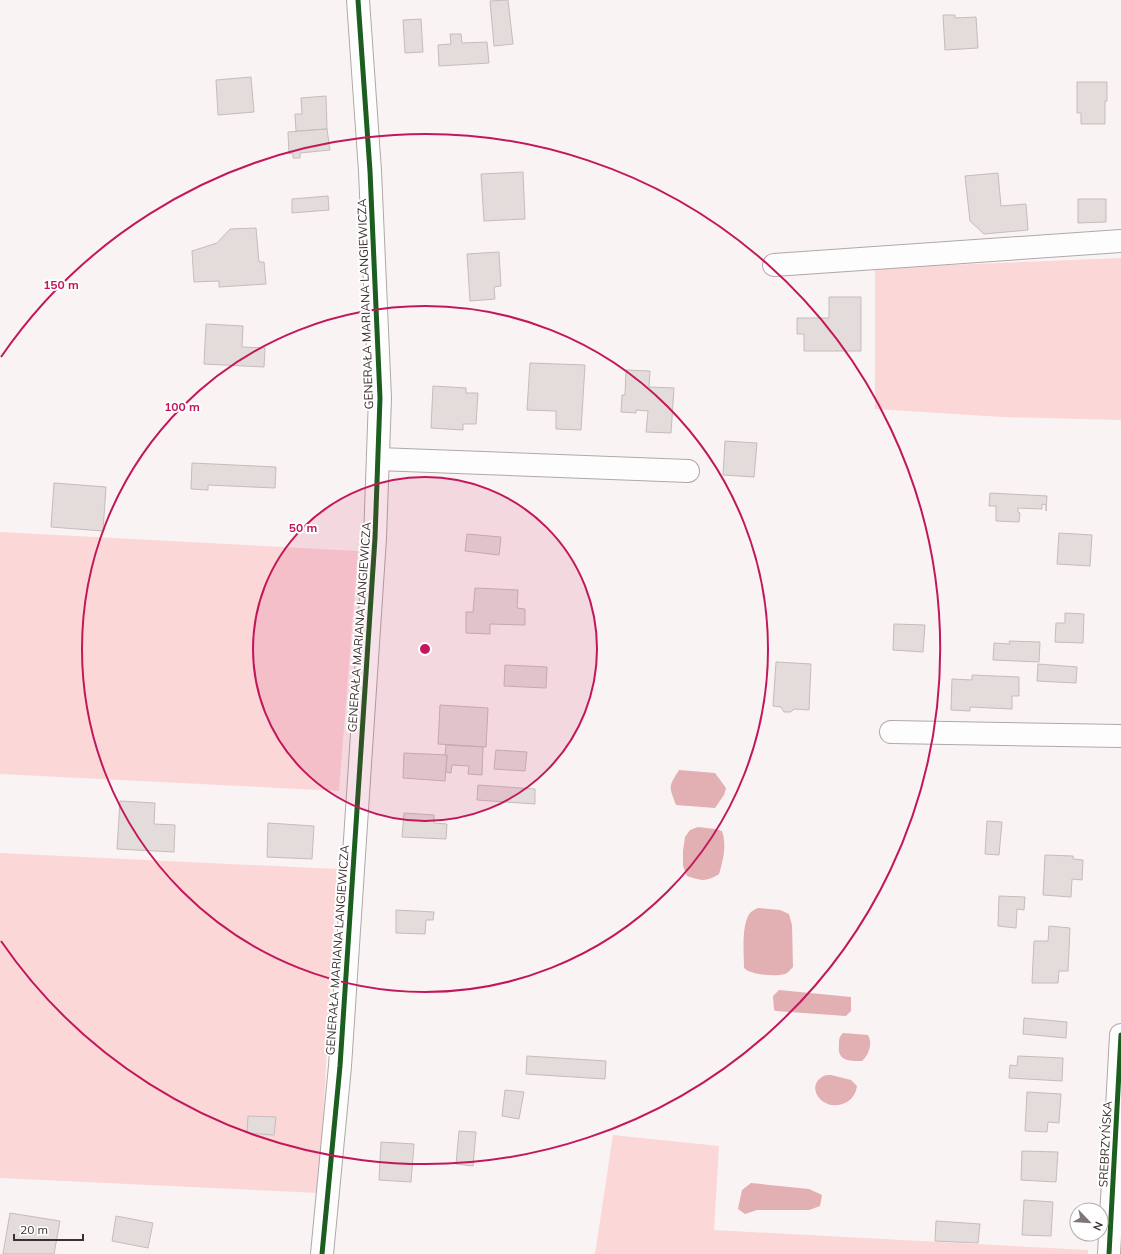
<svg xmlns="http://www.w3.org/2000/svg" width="1121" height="1254" font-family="Mulish,sans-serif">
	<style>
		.green { fill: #fbd7d8 }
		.water { fill: #e2afb2 }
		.building { fill: #e4dbdb; stroke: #c5bcbc }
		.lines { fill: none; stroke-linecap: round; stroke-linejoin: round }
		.minor-casing { stroke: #b0a8a8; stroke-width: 24 }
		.minor { stroke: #fefdfd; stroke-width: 22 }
		.cycleway-casing { stroke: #fff; stroke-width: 8 }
		.cycleway { stroke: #1b5e20; stroke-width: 5 }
		.ring { fill: none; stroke: #c2185b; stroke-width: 2 }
		.labels { text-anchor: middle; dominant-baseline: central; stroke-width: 4; stroke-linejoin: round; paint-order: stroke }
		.street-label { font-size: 12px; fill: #3c3131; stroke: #fff }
		.centre { fill: #c2185b; stroke: #fff; stroke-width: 2 }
		.ring-label { font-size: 12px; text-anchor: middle; font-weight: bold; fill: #c2185b; stroke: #fff; stroke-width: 4; stroke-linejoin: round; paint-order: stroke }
	</style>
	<rect width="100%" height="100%" fill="#faf3f3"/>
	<g class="green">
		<polygon points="1121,258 1121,420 1002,417 875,409 875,268"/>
		<polygon points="0,532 358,551 339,791 0,774"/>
		<polygon points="0,853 337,869 319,1193 0,1178"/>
		<polygon points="613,1135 719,1146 714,1230 1088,1250 1088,1254 595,1254"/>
	</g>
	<g class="water">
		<path d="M679,770l36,3 11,15 -2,7 -9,13 -39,-3c-7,-20 -8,-17 3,-35z"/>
		<path d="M698,827l17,2 7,2c5,14 1,30 -3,43 -13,8 -18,7 -32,2l-4,-10v-15l2,-14 5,-7z"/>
		<path d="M758,908l22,2 9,4 3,11 1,42c-2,2 -5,6 -8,7 -9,3 -34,1 -41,-6 0,-14 -3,-43 6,-55 2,-2 5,-4 8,-5z"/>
		<polygon points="779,990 851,997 851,1011 846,1016 776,1011 774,1010 773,996"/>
		<path d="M843,1033l25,2c5,8 1,20 -6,26 -13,0 -25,0 -23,-16 0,-6 0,-8 4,-12z"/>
		<path d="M831,1075l20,5 6,6c-1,7 -5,14 -12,17 -22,10 -40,-16 -23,-26 2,-2 6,-2 9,-2z"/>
		<polygon points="751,1183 809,1189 822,1195 820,1206 809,1210 757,1210 745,1214 738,1209 742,1190"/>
	</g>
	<g class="building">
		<polygon points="508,0 513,44 494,46 490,1"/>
		<polygon points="943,15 955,15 955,18 976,17 978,48 945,50"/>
		<polygon points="421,19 423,52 405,53 403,20"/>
		<polygon points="450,34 461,34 462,43 487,42 489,63 439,66 438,45 451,44"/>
		<polygon points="251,77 254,112 218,115 216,80"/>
		<polygon points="1077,82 1107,82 1107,101 1105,101 1105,124 1081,124 1081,113 1077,113"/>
		<polygon points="326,96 327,129 296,131 295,114 302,114 301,98"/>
		<polygon points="327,129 330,150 300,153 300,158 293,158 293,153 289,154 288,132"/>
		<polygon points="523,172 525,219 484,221 481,174"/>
		<polygon points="998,173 1001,206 1026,204 1028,230 984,234 970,221 965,176"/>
		<polygon points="328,196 329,210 292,213 292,199"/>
		<polygon points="1078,199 1106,199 1106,222 1078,223"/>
		<polygon points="256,228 259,262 264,262 266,284 219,287 219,281 194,282 192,251 217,243 230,229"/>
		<polygon points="499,252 501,286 494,287 495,299 470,301 467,254"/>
		<polygon points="829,297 861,297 861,351 804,351 804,334 797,334 797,318 829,318"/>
		<polygon points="206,324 243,326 242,347 265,348 264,367 204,364"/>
		<polygon points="530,363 585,365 581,430 556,429 556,411 527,410"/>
		<polygon points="626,370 650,371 649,387 674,388 671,433 646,432 648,411 636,410 636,413 621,412 622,395 625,395"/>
		<polygon points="433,386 466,388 466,393 478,393 476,424 463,424 463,430 431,428"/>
		<polygon points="725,441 757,443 754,477 723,475"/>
		<polygon points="192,463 276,467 275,488 208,485 208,490 191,489"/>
		<polygon points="54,483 106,487 103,531 51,527"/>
		<polygon points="990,493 1047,496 1046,511 1046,505 1042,504 1042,509 1018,508 1018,512 1020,513 1019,522 996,521 996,506 989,506"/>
		<polygon points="1059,533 1092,535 1090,566 1057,564"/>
		<polygon points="467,534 501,537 499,555 465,551"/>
		<polygon points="475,588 518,590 517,608 525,609 525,625 490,624 490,634 466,633 466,612 473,612"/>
		<polygon points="1065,613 1084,614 1083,643 1055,642 1056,623 1065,623"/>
		<polygon points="894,624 925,625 923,652 893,650"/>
		<polygon points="1009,641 1040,642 1039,662 993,660 994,643 1010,644"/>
		<polygon points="776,662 811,664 809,710 794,709 791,712 784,712 781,707 773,706"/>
		<polygon points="1038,664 1077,667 1076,683 1037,681"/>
		<polygon points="505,665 547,667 546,688 504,686"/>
		<polygon points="972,675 1019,677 1019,696 1012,696 1012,709 970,707 970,711 951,710 952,679 972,680"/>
		<polygon points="440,705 488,708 486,747 438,744"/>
		<polygon points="446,745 483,747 482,775 468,774 469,766 452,765 451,773 446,772 447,755 445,755"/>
		<polygon points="496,750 527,752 525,771 494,769"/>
		<polygon points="404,753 447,755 445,781 403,778"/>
		<polygon points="478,785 535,789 535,804 477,800"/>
		<polygon points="120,801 155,803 154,824 175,825 174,852 117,849"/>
		<polygon points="404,813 434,815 434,823 447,824 446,839 402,837"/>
		<polygon points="987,821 1002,822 999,855 985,854"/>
		<polygon points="268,823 314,826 312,859 267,857"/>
		<polygon points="1045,855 1073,856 1073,859 1083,860 1082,880 1072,879 1071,897 1043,895"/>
		<polygon points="999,896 1025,897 1024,910 1017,909 1016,928 998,926"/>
		<polygon points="396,910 434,912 433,920 426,920 425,934 396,933"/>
		<polygon points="1049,926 1070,928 1068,971 1059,971 1058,983 1032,983 1034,941 1048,941"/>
		<polygon points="1024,1018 1067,1022 1066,1038 1023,1034"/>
		<polygon points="527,1056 606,1061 605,1079 526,1074"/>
		<polygon points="1018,1056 1063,1058 1062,1081 1009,1078 1010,1065 1017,1066"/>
		<polygon points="505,1090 524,1092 519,1119 502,1116"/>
		<polygon points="1027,1092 1061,1094 1059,1123 1048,1122 1047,1132 1025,1131"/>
		<polygon points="248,1116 276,1117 274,1135 247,1133"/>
		<polygon points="459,1131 476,1132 473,1166 456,1164"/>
		<polygon points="381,1142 414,1144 411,1182 379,1180"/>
		<polygon points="1022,1151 1058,1152 1056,1182 1021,1180"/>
		<polygon points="1024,1200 1053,1202 1051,1236 1022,1235"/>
		<polygon points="10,1213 60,1221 54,1254 3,1254"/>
		<polygon points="116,1216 153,1223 148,1248 112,1241"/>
		<polygon points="936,1221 980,1224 978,1243 935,1241"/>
	</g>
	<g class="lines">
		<defs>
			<g id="minor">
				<polyline points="774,265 1121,241"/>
				<polyline points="378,459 688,471"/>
				<polyline points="891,732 1121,736"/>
				<polyline points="322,1254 340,1066 375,538 380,398 370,171 358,0"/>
				<polyline points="1109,1254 1121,1035"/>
			</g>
		</defs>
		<use href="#minor" class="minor-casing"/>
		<use href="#minor" class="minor"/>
		<defs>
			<g id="cycleway">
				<polyline points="322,1254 340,1066 375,538 380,398 370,171 358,0"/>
				<polyline points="1109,1254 1121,1035"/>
			</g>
		</defs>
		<use href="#cycleway" class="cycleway-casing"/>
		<use href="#cycleway" class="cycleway"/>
	</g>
	<circle cx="425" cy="649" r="172" fill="#c2185b" fill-opacity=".12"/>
	<g class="ring">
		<circle cx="425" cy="649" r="172"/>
		<circle cx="425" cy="649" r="343"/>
		<path d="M1 357A515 515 0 1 1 1 941"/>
	</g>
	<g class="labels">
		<g class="street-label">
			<text transform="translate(365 304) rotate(-92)">GENERAŁA MARIANA LANGIEWICZA</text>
			<text transform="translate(359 627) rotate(-86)">GENERAŁA MARIANA LANGIEWICZA</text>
			<text transform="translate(337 950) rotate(-86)">GENERAŁA MARIANA LANGIEWICZA</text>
			<text transform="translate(1105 1144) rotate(-87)">SREBRZYŃSKA</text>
		</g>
	</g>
	<circle cx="425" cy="649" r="6" class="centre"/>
	<g class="ring-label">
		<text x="61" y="289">150 m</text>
		<text x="182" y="411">100 m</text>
		<text x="303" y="532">50 m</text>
	</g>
	<g transform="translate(1089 1222) rotate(115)"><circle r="19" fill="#ffffff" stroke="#b1adad"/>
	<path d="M0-3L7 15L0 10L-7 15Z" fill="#7e7575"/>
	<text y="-6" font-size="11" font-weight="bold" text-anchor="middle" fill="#3c3131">N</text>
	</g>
	<path d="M14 1234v6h69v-6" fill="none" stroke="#3c3131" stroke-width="2"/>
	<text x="20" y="1234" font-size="12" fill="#3c3131" stroke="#ffffff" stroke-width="3" paint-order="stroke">20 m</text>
</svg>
